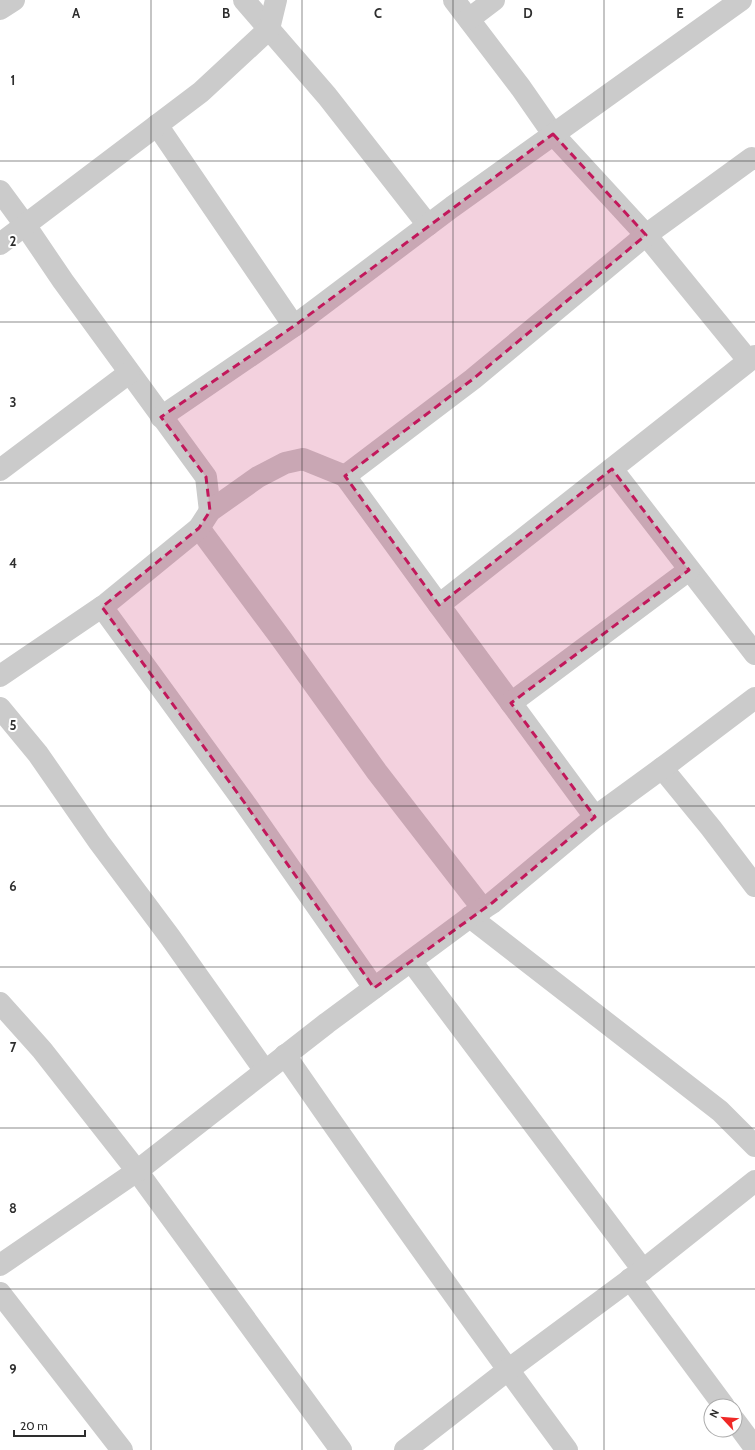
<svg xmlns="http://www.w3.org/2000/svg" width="755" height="1450" font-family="Cabin,sans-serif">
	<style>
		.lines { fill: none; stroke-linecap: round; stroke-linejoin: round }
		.street { stroke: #cbcbcb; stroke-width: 22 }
		.marked { fill: #c2185b; fill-opacity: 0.2; stroke: #c2185b; stroke-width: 3; stroke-dasharray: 8 5; stroke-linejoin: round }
		.grid { fill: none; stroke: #2e2e2e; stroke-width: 1; stroke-opacity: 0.55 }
		.grid-label { font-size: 13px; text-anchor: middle; font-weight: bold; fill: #2e2e2e; stroke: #fff; stroke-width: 4; stroke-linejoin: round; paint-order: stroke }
	</style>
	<rect width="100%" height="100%" fill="#fff"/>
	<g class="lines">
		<g class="street">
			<polyline points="244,0 327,96 428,225"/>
			<polyline points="454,0 521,88 553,134 646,235 748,360"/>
			<polyline points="0,9 14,0"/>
			<polyline points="469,19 494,0"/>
			<polyline points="157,125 294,326"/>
			<polyline points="0,191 25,225 63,281 206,477 210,511"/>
			<polyline points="0,244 201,92 269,29 276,0"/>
			<polyline points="161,417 294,326 452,207 741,0"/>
			<polyline points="612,469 755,654"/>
			<polyline points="0,470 129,373"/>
			<polyline points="345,476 473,379 646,235 752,158 755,159"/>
			<polyline points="199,528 280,637 377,772 483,909"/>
			<polyline points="439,605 755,356"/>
			<polyline points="102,607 244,802 374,988"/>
			<polyline points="0,676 106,604 199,528 210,511 258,477 285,463 303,459 345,476 439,605 595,817"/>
			<polyline points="511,703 689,570"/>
			<polyline points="0,708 38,754 99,842 170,937 265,1071"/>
			<polyline points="662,768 711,828 755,886"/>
			<polyline points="470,917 720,1111 755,1146"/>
			<polyline points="411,961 643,1270"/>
			<polyline points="0,1003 42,1050 137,1171 341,1450"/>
			<path d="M285,1055c92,133 186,265 282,395"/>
			<polyline points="0,1265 137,1171 327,1023 470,917 492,903 595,817 673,760 755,698"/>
			<polyline points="630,1279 724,1406"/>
			<polyline points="0,1293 122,1450"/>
			<polyline points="735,1421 755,1448"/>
			<polyline points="405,1450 508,1370 643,1270 755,1181"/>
		</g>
	</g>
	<path class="marked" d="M553,134l93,101 -173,144 -128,97 94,129 173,-136 77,101 -178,133 84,114 -103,86 -118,85 -130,-186 -142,-195 97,-79 11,-17 -4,-34 -45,-60 133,-91z"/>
	<path class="grid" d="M151,0v1450M302,0v1450M453,0v1450M604,0v1450M0,161h755M0,322h755M0,483h755M0,644h755M0,806h755M0,967h755M0,1128h755M0,1289h755"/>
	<g class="grid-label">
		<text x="76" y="18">A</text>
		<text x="226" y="18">B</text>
		<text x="378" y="18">C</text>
		<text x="528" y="18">D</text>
		<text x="680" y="18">E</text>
		<text x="13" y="85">1</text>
		<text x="13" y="246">2</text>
		<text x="13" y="407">3</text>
		<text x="13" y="568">4</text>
		<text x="13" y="730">5</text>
		<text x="13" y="891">6</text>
		<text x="13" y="1052">7</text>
		<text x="13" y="1213">8</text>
		<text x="13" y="1374">9</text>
	</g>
	<g transform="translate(723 1418) rotate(296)"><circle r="19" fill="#ffffff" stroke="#ababab"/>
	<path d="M0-3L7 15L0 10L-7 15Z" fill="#ef2826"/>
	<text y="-6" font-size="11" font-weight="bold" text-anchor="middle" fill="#2e2e2e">N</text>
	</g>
	<path d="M14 1430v6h71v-6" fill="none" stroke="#2e2e2e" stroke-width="2"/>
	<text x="20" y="1430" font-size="12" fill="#2e2e2e" stroke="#ffffff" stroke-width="3" paint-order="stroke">20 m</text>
</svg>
